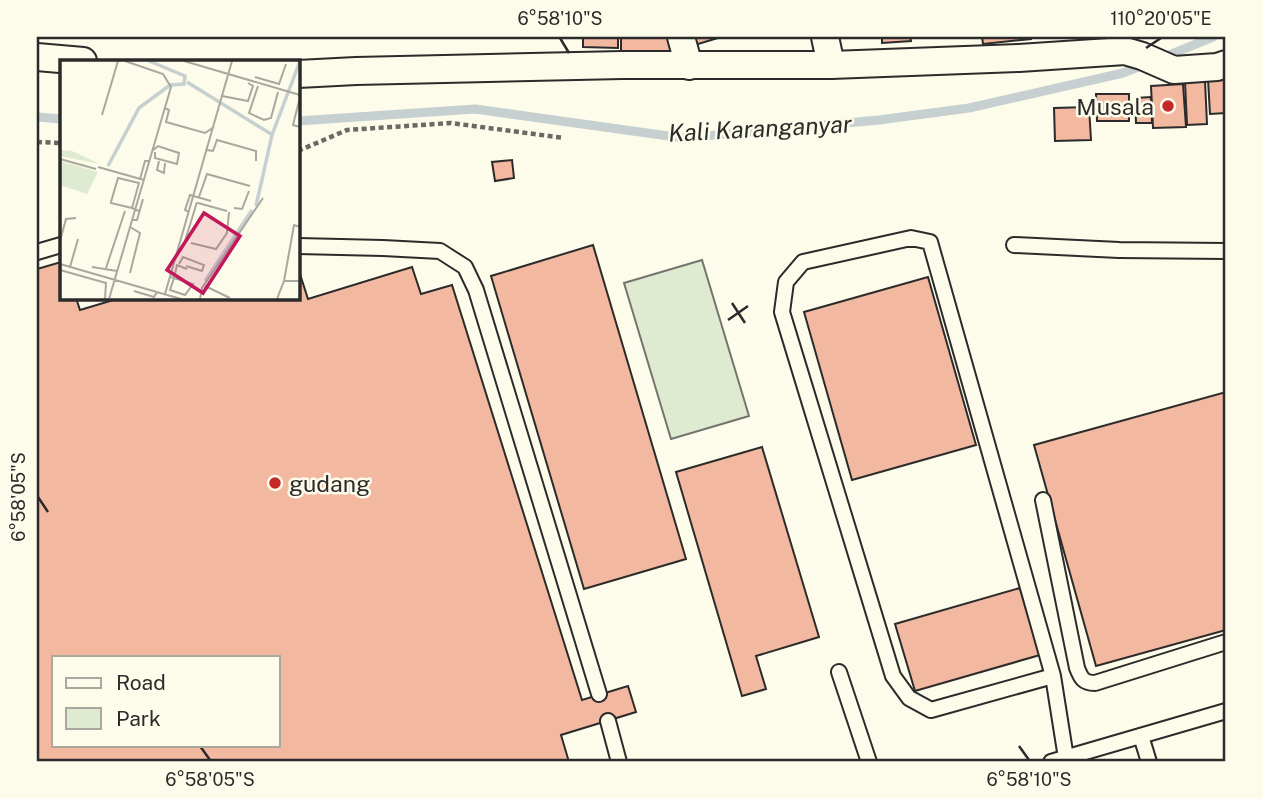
<svg xmlns="http://www.w3.org/2000/svg" width="1263" height="799" font-family="'Public Sans',sans-serif">
	<style>
		.green { fill: #deebd1; stroke: #74746e; stroke-width: 2 }
		.lines { fill: none; stroke-linecap: round; stroke-linejoin: round }
		.stream { stroke: #c7d0d0; stroke-width: 9 }
		.building { fill: #f2b8a0; stroke: #2b2b2b; stroke-width: 2; fill-rule: evenodd }
		.service-casing { stroke: #2b2b2b; stroke-width: 18 }
		.minor-casing { stroke: #2b2b2b; stroke-width: 30 }
		.path { stroke: #6a6964; stroke-width: 4.5; stroke-dasharray: 5 3.5; stroke-linecap: butt }
		.service { stroke: #fdfbea; stroke-width: 14 }
		.minor { stroke: #fdfbea; stroke-width: 26 }
		.ticks { fill: none; stroke: #2b2b2b; stroke-width: 2.5 }
		.poi-dot { fill: #c62828; stroke: #fdfbea; stroke-width: 2.5 }
		.labels { text-anchor: middle; dominant-baseline: central; stroke-width: 5; stroke-linejoin: round; paint-order: stroke }
		.poi-label { font-size: 23px; fill: #2b2b2b; stroke: #fdfbea; text-anchor: end }
		.water-label { font-size: 24px; font-style: italic; fill: #2b2b2b; stroke: #fdfbea }
		.inset-river { fill: none; stroke: #c7d0d0; stroke-width: 3.5 }
		.inset-road { fill: none; stroke: #a9a89e; stroke-width: 2 }
		.view { fill: #c2185b; fill-opacity: 0.15; stroke: #c2185b; stroke-width: 3.5 }
		.inset-edge { fill: none; stroke: #2b2b2b; stroke-width: 3.5 }
		.neatline { fill: none; stroke: #2b2b2b; stroke-width: 2.5 }
		.ticks-label { font-size: 18px; text-anchor: middle; fill: #2b2b2b }
	</style>
	<rect width="100%" height="100%" fill="#fdfbea"/>
	<polygon class="green" points="702,260 749,416 671,439 624,283"/>
	<g class="lines">
		<g class="stream">
			<polyline points="1162,58 1213,37"/>
			<polyline points="37,117 61,119"/>
			<polyline points="298,121 475,109 683,138 879,120 969,108 1123,73 1146,64"/>
		</g>
	</g>
	<g class="building">
		<polygon points="583,37 618,37 618,48 583,47"/>
		<polygon points="621,37 677,37 671,46 671,52 621,52"/>
		<polygon points="685,37 718,37 718,38 688,47"/>
		<polygon points="882,37 910,37 911,41 882,43"/>
		<polygon points="982,37 1031,37 1031,39 983,44"/>
		<polygon points="1226,78 1226,113 1210,114 1208,79"/>
		<polygon points="1205,81 1207,124 1187,125 1185,82"/>
		<polygon points="1183,84 1186,127 1153,128 1151,86"/>
		<polygon points="1096,94 1129,94 1129,121 1097,121"/>
		<polygon points="1151,97 1152,123 1136,123 1135,98"/>
		<polygon points="1089,107 1091,140 1055,141 1054,108"/>
		<polygon points="512,160 514,178 495,181 492,162"/>
		<polygon points="593,245 686,559 584,589 491,276"/>
		<path d="M61,262v36h15l4,12 40,-12h178v-27h1l9,28 104,-32 9,27 31,-9 130,415 46,-14 8,26 -75,23 8,27h-532v-493zM54,657h224v88h-224z"/>
		<polygon points="928,277 976,445 852,480 804,312"/>
		<polygon points="1226,392 1226,630 1096,666 1034,445"/>
		<polygon points="762,447 819,637 756,656 766,689 742,696 676,472"/>
		<polygon points="1020,588 1040,655 915,691 895,624"/>
	</g>
	<g class="lines">
		<defs>
			<g id="service">
				<polyline points="1014,245 1119,250 1226,251"/>
				<polyline points="298,246 383,248 440,251 465,267 476,290 599,694"/>
				<polyline points="37,252 61,245"/>
				<path d="M1043,500l34,168c4,10 6,15 18,15l131,-41"/>
				<polyline points="839,672 869,762"/>
				<polyline points="1053,676 931,710 909,698 893,676 782,312 786,282 803,262 911,238 930,242 1053,676 1066,758"/>
				<polyline points="608,721 619,762"/>
				<polyline points="1141,736 1149,762"/>
				<polyline points="1051,762 1226,711"/>
			</g>
			<g id="minor">
				<polyline points="681,37 689,66"/>
				<polyline points="825,37 831,65"/>
				<polyline points="37,57 83,61"/>
				<polyline points="298,74 356,71 622,65 831,65 1019,58 1125,51 1142,56 1174,70 1217,67 1226,64"/>
			</g>
		</defs>
		<use href="#service" class="service-casing"/>
		<use href="#minor" class="minor-casing"/>
		<g class="path">
			<polyline points="37,142 61,143"/>
			<polyline points="298,151 347,130 451,123 564,138"/>
		</g>
		<use href="#service" class="service"/>
		<use href="#minor" class="minor"/>
	</g>
	<path class="ticks" d="M560,38l9,15M1146,48l15,-10M732,303l13,20M728,320l20,-14M38,497l10,15M200,746l10,14M1019,746l10,14"/>
	<g class="poi-dot">
		<circle cx="1168" cy="106" r="7"/>
		<circle cx="275" cy="483" r="7"/>
	</g>
	<g class="labels">
		<g class="poi-label">
			<text x="1154" y="106">Musala</text>
			<text x="289" y="483" text-anchor="start">gudang</text>
		</g>
		<g class="water-label">
			<text transform="translate(760 128) rotate(-3)">Kali Karanganyar</text>
		</g>
	</g>
	<g transform="translate(60 60)">
		<rect width="240" height="240" fill="#fdfbea"/>
		<path d="M0,90l12,1 28,13 -40,-8zM0,101l38,11 -11,22 -27,-9z" fill="#deebd1"/>
		<path class="inset-river" d="M127,22l84,52M48,106l31,-58 31,-23 14,-1 1,-8 -36,-15M196,146l16,-71 28,-74M145,221l47,-71"/>
		<path class="inset-road" d="M124,1l116,34M195,17l24,7 7,-20M198,26l-9,27 15,7 7,-2 7,-26M162,36l26,5 5,-15 -5,-3M240,37l-7,28 7,2M105,48l4,2 -3,12 39,11 9,-6M42,55l16,-54M147,90l6,1 4,-11 39,11v10M92,91l6,-5 21,7 -2,11 -22,-6v-6M0,99l36,10M99,101l-2,9 7,3 1,-10M38,107l46,13M80,119l5,-18h4M139,137l8,-23 43,12M138,143l29,8M72,148l7,-25 -21,-5 -7,24v1l21,5 7,3M174,148l8,1 7,-18M129,152l-4,-2 5,-15 21,6M73,160h4l6,-21M0,181l6,-22 10,-1M125,181l12,-39M131,183l25,6 11,-16 2,-21M0,204l121,35M119,204l4,-7 21,8 -2,6 -16,-5M10,207l8,-28M32,207l25,4M46,208l19,-57M0,210l46,13 -1,16M70,213l10,-40 -10,-6M110,217l4,1 19,6 -8,11 -15,-5 4,-12 3,-13 10,4M224,221l10,-56 6,2M145,226l25,12M74,231l20,6 3,-5M105,234l67,-233M49,239l62,-212 -8,-13 -38,-13M140,239l2,-11 61,-90M217,239l7,-18h16"/>
		<path class="view" d="M144,153l36,23 -37,57 -36,-23z"/>
		<rect width="240" height="240" class="inset-edge"/>
	</g>
	<rect width="1263" height="799" fill="none" stroke="#fdfbea" stroke-width="77"/>
	<rect x="52" y="656" width="228" height="91" fill="#fdfbea" stroke="#a9a89e" stroke-width="2"/>
	<rect x="66" y="678" width="35" height="10" fill="#fdfbea" stroke="#a9a89e" stroke-width="2"/>
	<text x="116" y="690" font-size="21" fill="#2b2b2b">Road</text>
	<rect x="66" y="708" width="35" height="21" fill="#deebd1" stroke="#a9a89e" stroke-width="2"/>
	<text x="116" y="726" font-size="21" fill="#2b2b2b">Park</text>
	<rect x="38" y="38" width="1186" height="722" class="neatline"/>
	<g class="ticks-label">
		<text x="560" y="25">6°58'10"S</text>
		<text x="1161" y="25">110°20'05"E</text>
		<text transform="translate(19 497) rotate(-90)" y="6">6°58'05"S</text>
		<text x="210" y="786">6°58'05"S</text>
		<text x="1029" y="786">6°58'10"S</text>
	</g>
</svg>
